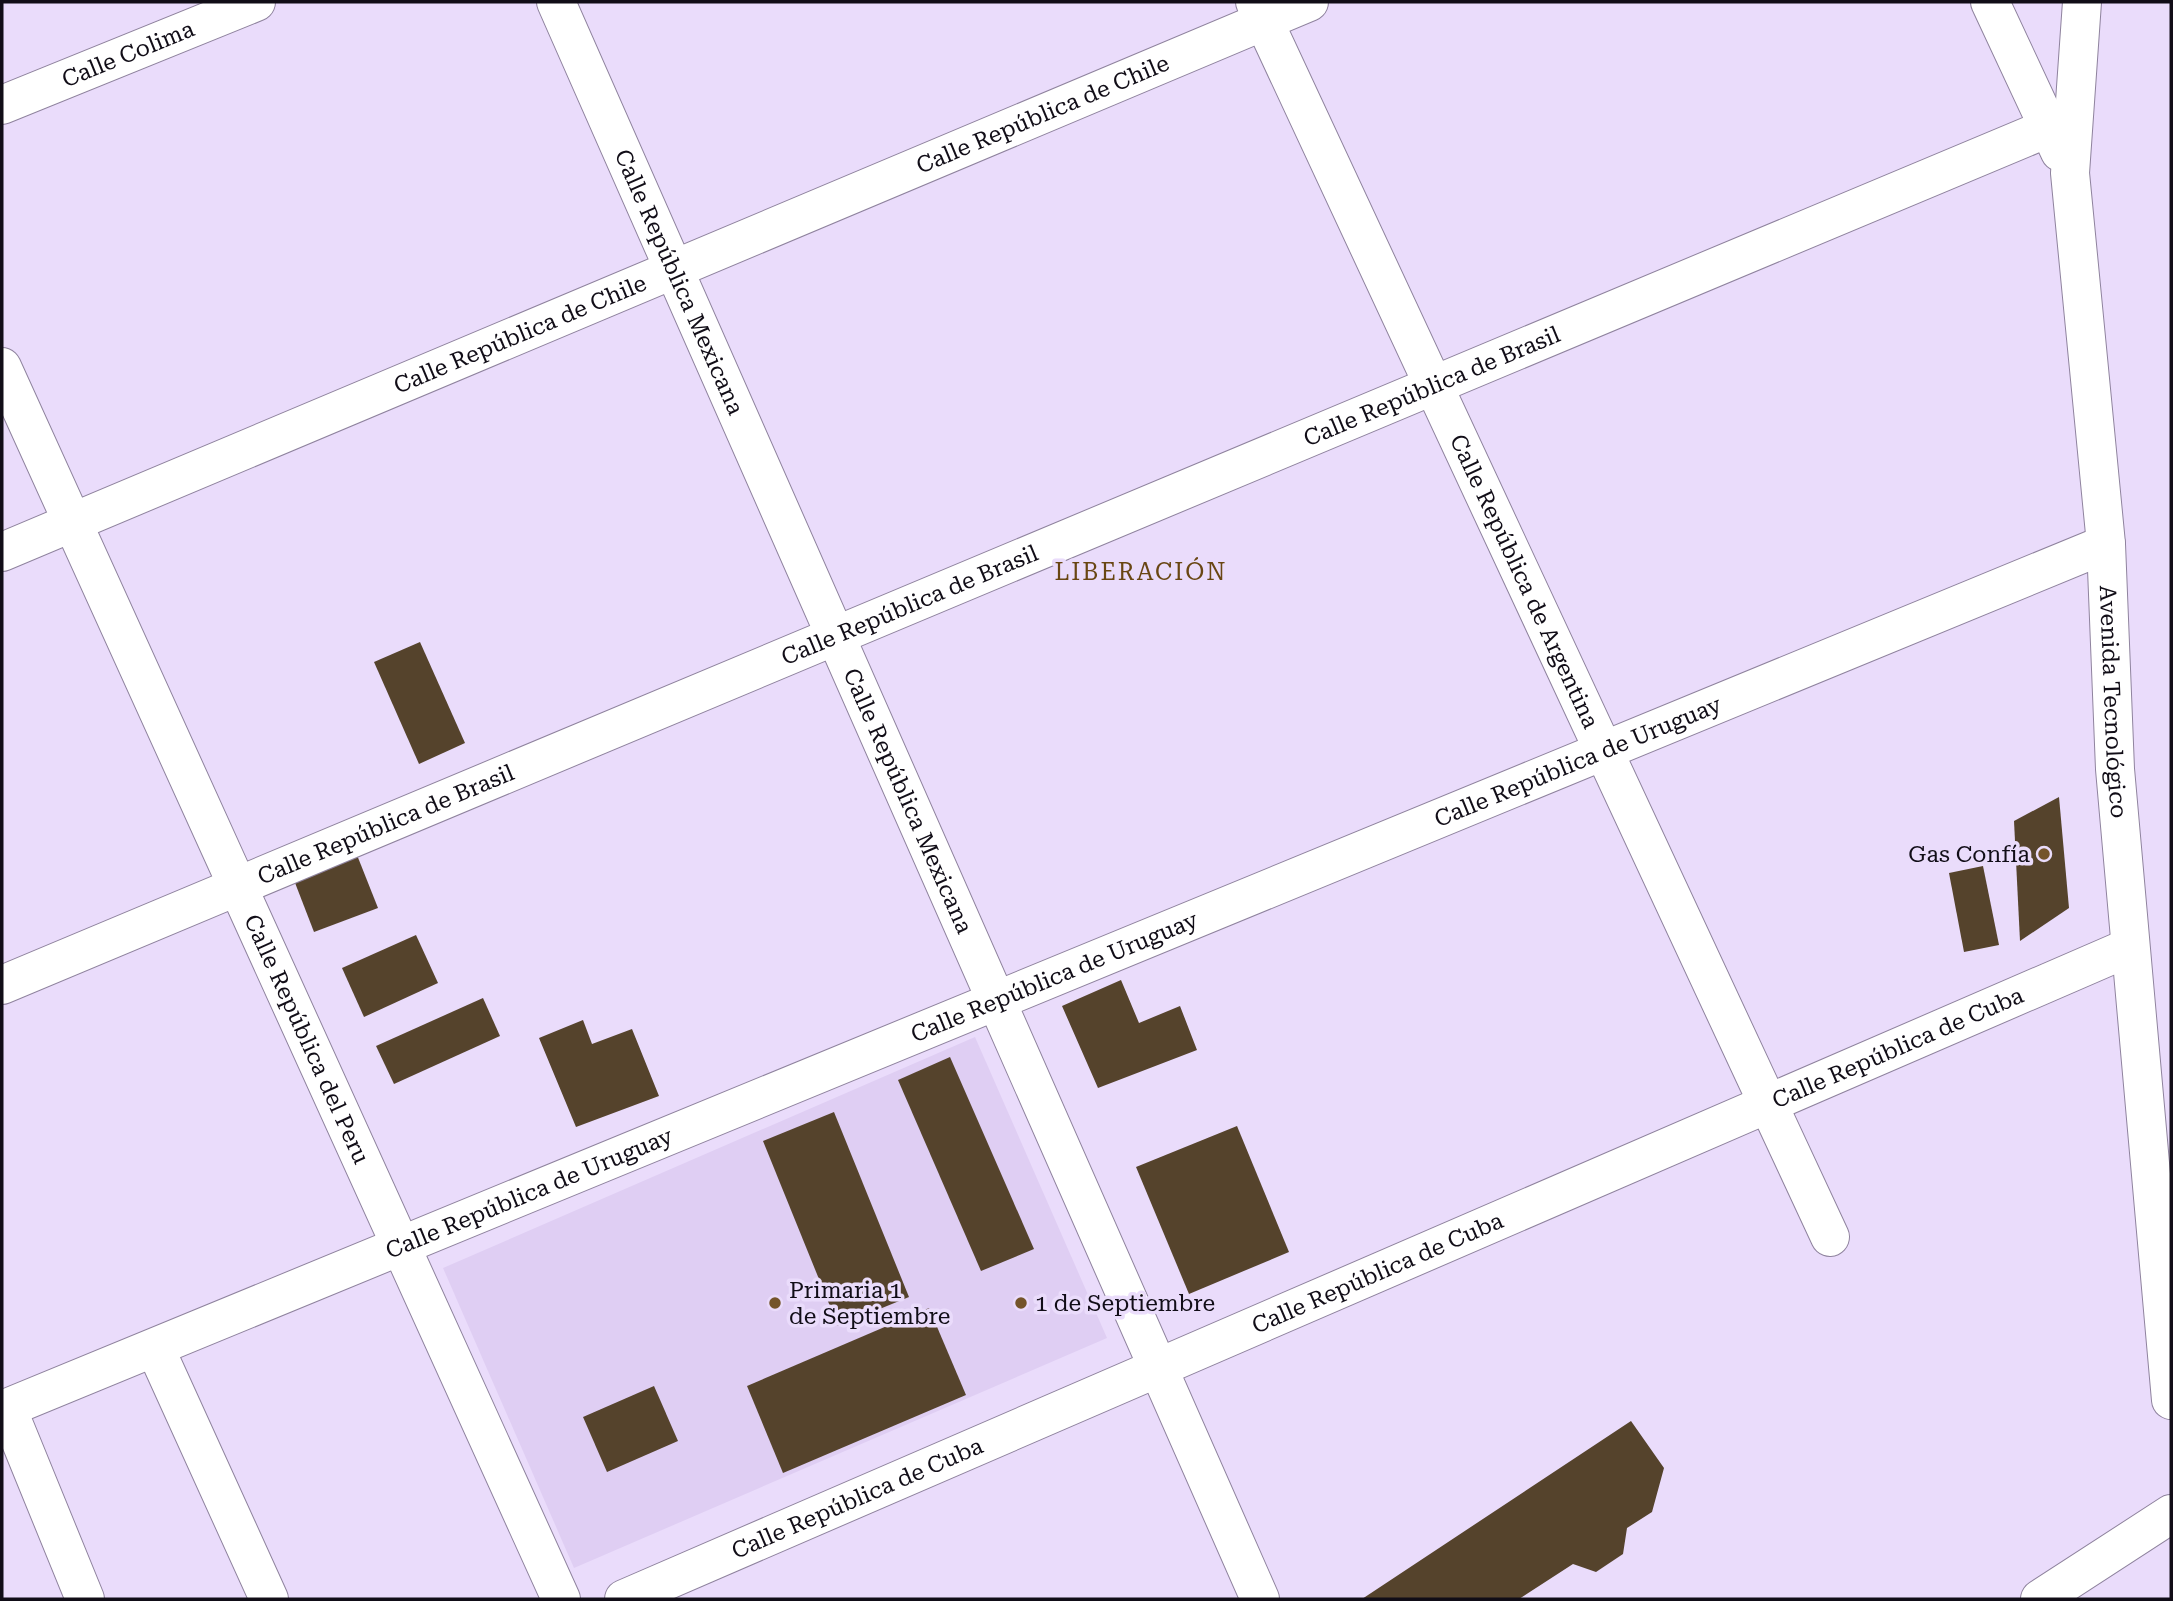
<svg xmlns="http://www.w3.org/2000/svg" width="2173" height="1601" font-family="'Roboto Serif',serif">
	<style>
		.built { fill: #dfcef3 }
		.building { fill: #55432c }
		.lines { fill: none; stroke-linecap: round; stroke-linejoin: round }
		.minor-casing { stroke: #8f839e; stroke-width: 40 }
		.major-casing { stroke: #8f839e; stroke-width: 40 }
		.minor { stroke: #fff; stroke-width: 38 }
		.major { stroke: #fff; stroke-width: 38 }
		.poi-dot { fill: #74542a; stroke: #eadcfb; stroke-width: 2.5 }
		.labels { text-anchor: middle; dominant-baseline: central; stroke-width: 7; stroke-linejoin: round; paint-order: stroke }
		.street-label { font-size: 23px; fill: #110d17; stroke: #eadcfb }
		.poi-label { font-size: 23px; fill: #110d17; stroke: #eadcfb; text-anchor: start }
		.neighbourhood-label { font-size: 24px; letter-spacing: 2px; fill: #694613; stroke: #eadcfb }
	</style>
	<rect width="100%" height="100%" fill="#eadcfb"/>
	<polygon class="built" points="975,1037 1107,1338 574,1568 443,1268"/>
	<g class="building">
		<polygon points="420,642 465,743 419,764 374,662"/>
		<polygon points="2059,797 2069,908 2020,941 2014,821"/>
		<polygon points="355,850 378,908 314,932 292,875"/>
		<polygon points="1983,866 1999,945 1964,952 1949,873"/>
		<polygon points="416,935 438,983 364,1017 342,968"/>
		<polygon points="1121,980 1139,1023 1180,1006 1197,1050 1098,1088 1062,1006"/>
		<polygon points="483,998 500,1036 394,1084 376,1046"/>
		<polygon points="583,1020 592,1044 632,1029 659,1096 576,1127 539,1038"/>
		<polygon points="950,1057 1034,1249 981,1271 898,1080"/>
		<polygon points="834,1112 909,1297 838,1326 763,1141"/>
		<polygon points="1237,1126 1289,1252 1189,1294 1136,1167"/>
		<polygon points="929,1308 966,1395 783,1473 747,1386"/>
		<polygon points="654,1386 678,1441 607,1472 583,1417"/>
		<polygon points="1631,1421 1664,1468 1652,1512 1627,1528 1623,1554 1596,1572 1573,1564 1519,1599 1362,1599"/>
	</g>
	<g class="lines">
		<defs>
			<g id="minor">
				<path id="s1" d="M556,2l704,1597"/>
				<path id="s2" d="M1255,2l575,1235"/>
				<polyline points="1990,2 2060,152"/>
				<path id="s3" d="M2,105l254,-103"/>
				<path id="s4" d="M2,367l559,1232"/>
				<path id="s5" d="M2,552l1307,-550"/>
				<path id="s6" d="M2,985l2046,-857"/>
				<polyline points="155,1348 269,1599"/>
				<polyline points="7,1408 85,1599"/>
				<path id="s7" d="M2,1410l2104,-866"/>
				<path id="s8" d="M624,1599l1506,-652"/>
				<polyline points="2040,1599 2171,1514"/>
			</g>
			<g id="major">
				<path id="s9" d="M2082,2l-12,171 36,371 9,225 56,631"/>
			</g>
		</defs>
		<use href="#minor" class="minor-casing"/>
		<use href="#major" class="major-casing"/>
		<use href="#minor" class="minor"/>
		<use href="#major" class="major"/>
	</g>
	<g class="poi-dot">
		<circle cx="2044" cy="854" r="7"/>
		<circle cx="775" cy="1303" r="7"/>
		<circle cx="1021" cy="1303" r="7"/>
	</g>
	<g class="labels">
		<g class="street-label">
			<text stroke="none"><textPath href="#s3" startOffset="136">Calle Colima</textPath></text>
			<text stroke="none"><textPath href="#s5" startOffset="1129">Calle República de Chile</textPath></text>
			<text stroke="none"><textPath href="#s1" startOffset="306">Calle República Mexicana</textPath></text>
			<text stroke="none"><textPath href="#s5" startOffset="562">Calle República de Chile</textPath></text>
			<text stroke="none"><textPath href="#s6" startOffset="1550">Calle República de Brasil</textPath></text>
			<text stroke="none"><textPath href="#s2" startOffset="639">Calle República de Argentina</textPath></text>
			<text stroke="none"><textPath href="#s6" startOffset="984">Calle República de Brasil</textPath></text>
			<text stroke="none"><textPath href="#s9" startOffset="702">Avenida Tecnológico</textPath></text>
			<text stroke="none"><textPath href="#s7" startOffset="1704">Calle República de Uruguay</textPath></text>
			<text stroke="none"><textPath href="#s1" startOffset="873">Calle República Mexicana</textPath></text>
			<text stroke="none"><textPath href="#s6" startOffset="416">Calle República de Brasil</textPath></text>
			<text stroke="none"><textPath href="#s7" startOffset="1138">Calle República de Uruguay</textPath></text>
			<text stroke="none"><textPath href="#s4" startOffset="738">Calle República del Peru</textPath></text>
			<text stroke="none"><textPath href="#s8" startOffset="1388">Calle República de Cuba</textPath></text>
			<text stroke="none"><textPath href="#s7" startOffset="570">Calle República de Uruguay</textPath></text>
			<text stroke="none"><textPath href="#s8" startOffset="821">Calle República de Cuba</textPath></text>
			<text stroke="none"><textPath href="#s8" startOffset="254">Calle República de Cuba</textPath></text>
		</g>
		<g class="poi-label">
			<text x="2030" y="854" text-anchor="end">Gas Confía</text>
			<text x="789" y="1290">Primaria 1<tspan x="789" dy="26">de Septiembre</tspan></text>
			<text x="1035" y="1303">1 de Septiembre</text>
		</g>
		<g class="neighbourhood-label">
			<text x="1141" y="572">LIBERACIÓN</text>
		</g>
	</g>
	<rect width="2173" height="1601" fill="none" stroke="#110d17" stroke-width="7"/>
</svg>
